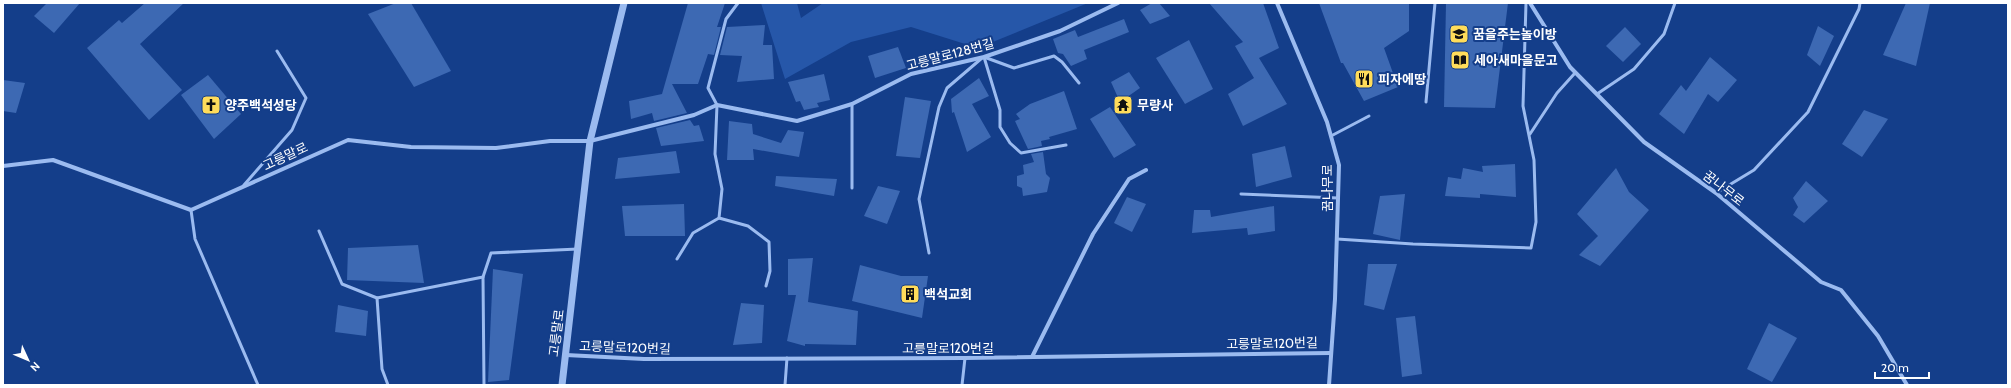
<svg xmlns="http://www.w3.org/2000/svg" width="2011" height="388" font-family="Cabin,'Noto Sans KR',sans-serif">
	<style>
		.green { fill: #2657a9 }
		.building { fill: #3d69b3 }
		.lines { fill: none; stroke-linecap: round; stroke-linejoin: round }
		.service { stroke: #9bbbf0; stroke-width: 3 }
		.minor { stroke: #9bbbf0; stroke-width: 4 }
		.tertiary { stroke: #9bbbf0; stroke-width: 7 }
		.labels { text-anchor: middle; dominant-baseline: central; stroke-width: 4; stroke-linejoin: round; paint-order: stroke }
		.poi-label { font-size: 13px; font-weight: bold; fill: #fff; stroke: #143e8a; text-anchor: start }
		.street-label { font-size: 13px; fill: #fff; stroke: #143e8a }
	</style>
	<rect width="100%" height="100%" fill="#143e8a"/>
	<polygon class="green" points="761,3 797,3 801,18 823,3 1088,3 978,48 911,27 851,42 785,79"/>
	<g class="building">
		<polygon points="47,3 80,3 54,33 34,16"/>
		<polygon points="145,3 184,3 140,44 182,90 149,120 87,48 119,20 122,23"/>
		<polygon points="396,3 411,3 451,71 414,87 368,14"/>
		<polygon points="688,3 725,3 717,27 721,27 714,55 708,54 698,84 672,84 687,113 654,121 652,113 631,119 629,101 662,94"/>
		<polygon points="1152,3 1159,3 1170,16 1150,24 1140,10"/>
		<polygon points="1209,3 1263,3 1279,48 1259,58 1287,104 1243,126 1228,94 1254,78 1235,46 1243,42"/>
		<polygon points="1319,3 1409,3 1409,31 1384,48 1398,87 1364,101 1343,63 1341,63"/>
		<polygon points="1446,3 1508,3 1495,108 1444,107"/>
		<polygon points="1906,3 1930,3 1916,66 1883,55"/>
		<polygon points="1124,19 1129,32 1084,50 1087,59 1071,66 1063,54 1058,53 1053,39 1075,30 1078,37"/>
		<polygon points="765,25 763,45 772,45 774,79 737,82 742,56 720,55 727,27"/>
		<polygon points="1818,26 1834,36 1820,66 1807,55"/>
		<polygon points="1625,27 1641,44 1623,62 1606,46"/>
		<polygon points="1189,40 1213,89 1185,104 1156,58"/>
		<polygon points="898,47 906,68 875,78 868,56"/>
		<polygon points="1710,57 1737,80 1718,102 1708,94 1684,134 1659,114 1681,85 1686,91"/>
		<polygon points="1129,72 1140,88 1120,102 1111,82"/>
		<polygon points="824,74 830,100 817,103 819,107 804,110 800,101 796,102 788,82"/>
		<polygon points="208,75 241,114 214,139 181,95"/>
		<polygon points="979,78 989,96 972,104 991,137 967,152 954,112 952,113 951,99"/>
		<polygon points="3,80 25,83 16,113 3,111"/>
		<polygon points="1064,91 1077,129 1049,137 1050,139 1041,141 1042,146 1028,149 1015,121 1020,119 1016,114 1030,104"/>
		<polygon points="905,97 931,101 920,158 896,156"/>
		<polygon points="1110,107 1136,145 1114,158 1090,119"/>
		<polygon points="1864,110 1888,119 1862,157 1842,144"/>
		<polygon points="690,120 694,126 699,125 704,141 661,146 656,128"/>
		<polygon points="729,121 752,124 753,134 781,143 788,130 804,132 799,157 753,149 754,160 727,160"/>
		<polygon points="1285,146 1292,177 1256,187 1252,154"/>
		<polygon points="676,151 680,173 615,179 618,158"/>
		<polygon points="1043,152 1046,174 1050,178 1047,192 1023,196 1022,188 1017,186 1017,176 1024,174 1023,165 1034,162 1031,154"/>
		<polygon points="1515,164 1516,197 1480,194 1480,198 1445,196 1448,177 1461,179 1463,168 1483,172 1482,166"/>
		<polygon points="1616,168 1629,192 1649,210 1600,266 1579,255 1598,236 1577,214"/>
		<polygon points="776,176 837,179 834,196 775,186"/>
		<polygon points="1806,181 1828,201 1804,223 1793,215 1798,207 1793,198"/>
		<polygon points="878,186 900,191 887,224 864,216"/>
		<polygon points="1405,194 1400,240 1373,234 1380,196"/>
		<polygon points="1127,197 1146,204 1132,232 1114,223"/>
		<polygon points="684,204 685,236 625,236 622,206"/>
		<polygon points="1274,206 1275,231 1248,235 1247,228 1192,233 1194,210 1210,210 1211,217"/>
		<polygon points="418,245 424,283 347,280 348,248"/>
		<polygon points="813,258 808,302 858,311 856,345 805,344 805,346 787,341 796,295 788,295 788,259"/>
		<polygon points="1368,264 1397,264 1384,310 1364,305"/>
		<polygon points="860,265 901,276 928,276 922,318 852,301"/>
		<polygon points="493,269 523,274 509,380 488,382"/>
		<polygon points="741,303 764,305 762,343 733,345"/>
		<polygon points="338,305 368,311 366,336 335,332"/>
		<polygon points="1415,316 1422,374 1402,377 1396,318"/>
		<polygon points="1769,323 1797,338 1772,382 1747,369"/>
	</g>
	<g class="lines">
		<g class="service">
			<polyline points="738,3 726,19 708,88 717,105 715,154 722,189 719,218 748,226 769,242 770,271 766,286"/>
			<polyline points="984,57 1000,110 1000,127 1010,143 1021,153 1066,145"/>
			<polyline points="984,57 1014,68 1054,56 1062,62 1079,83"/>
			<polyline points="1597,94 1634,69 1664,34 1675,3"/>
			<polyline points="1426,102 1435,3"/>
			<polyline points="852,104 852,188"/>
			<polyline points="1530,134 1557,93 1575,73"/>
			<polyline points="1331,136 1369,116"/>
			<polyline points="244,185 292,130 306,98 277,51"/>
			<polyline points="1716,193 1754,170 1808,112 1859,9 1860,3"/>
			<polyline points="1241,194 1338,198"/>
			<polyline points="191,210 195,239 258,385"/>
			<polyline points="319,231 342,284 377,298 483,277 491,253 578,249"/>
			<polyline points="1337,239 1413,244 1531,248 1536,222 1534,160 1523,106 1526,3"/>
			<polyline points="929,253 919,199 939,107 947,88 982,58"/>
			<polyline points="677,259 693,233 719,218"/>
			<polyline points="483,277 484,385"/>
			<polyline points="377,298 382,369 388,385"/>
			<polyline points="785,385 787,358"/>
			<polyline points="962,385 965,358"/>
		</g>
		<g class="minor">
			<polyline points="1277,3 1327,122 1339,165 1335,299 1329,385"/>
			<polyline points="1530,3 1570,67 1644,142 1716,193 1821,282 1841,290 1878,336 1907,385"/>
			<polyline points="3,166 53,160 191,210 348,140 411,147 496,148 550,141 590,141 694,115 717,105 797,121 852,104 911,74 984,57 1060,31 1118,3"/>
			<polyline points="566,355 644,359 965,358 1331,353"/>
			<polyline points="1032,357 1093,234 1129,179 1146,170"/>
		</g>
		<polyline class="tertiary" points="562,385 590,141 624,3"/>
	</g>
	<defs>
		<symbol id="school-square" viewBox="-11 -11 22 22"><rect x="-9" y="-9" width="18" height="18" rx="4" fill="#ffdc5a" stroke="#143e8a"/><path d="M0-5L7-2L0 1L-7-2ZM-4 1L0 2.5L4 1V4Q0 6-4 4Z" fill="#111"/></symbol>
		<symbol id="library-square" viewBox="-11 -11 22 22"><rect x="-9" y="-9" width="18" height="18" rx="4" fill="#ffdc5a" stroke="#143e8a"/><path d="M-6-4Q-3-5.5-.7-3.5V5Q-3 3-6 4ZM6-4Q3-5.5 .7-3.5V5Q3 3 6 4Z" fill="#111"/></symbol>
		<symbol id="restaurant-square" viewBox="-11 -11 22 22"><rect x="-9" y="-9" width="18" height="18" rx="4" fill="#ffdc5a" stroke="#143e8a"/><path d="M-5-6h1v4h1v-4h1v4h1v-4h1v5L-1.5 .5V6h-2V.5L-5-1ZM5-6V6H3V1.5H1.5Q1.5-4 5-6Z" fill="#111"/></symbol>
		<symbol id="church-square" viewBox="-11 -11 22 22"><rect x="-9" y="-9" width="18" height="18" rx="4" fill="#ffdc5a" stroke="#143e8a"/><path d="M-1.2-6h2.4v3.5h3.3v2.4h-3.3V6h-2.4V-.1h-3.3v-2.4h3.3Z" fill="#111"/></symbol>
		<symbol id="temple-square" viewBox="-11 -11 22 22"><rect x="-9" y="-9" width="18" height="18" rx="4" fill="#ffdc5a" stroke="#143e8a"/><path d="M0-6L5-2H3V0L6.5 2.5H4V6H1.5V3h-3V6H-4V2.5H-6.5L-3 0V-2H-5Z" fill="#111"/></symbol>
		<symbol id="building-square" viewBox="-11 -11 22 22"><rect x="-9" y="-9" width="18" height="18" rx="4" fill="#ffdc5a" stroke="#143e8a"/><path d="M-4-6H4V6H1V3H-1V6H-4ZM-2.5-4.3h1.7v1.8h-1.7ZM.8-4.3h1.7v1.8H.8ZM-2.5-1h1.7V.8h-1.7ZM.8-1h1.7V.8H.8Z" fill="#111"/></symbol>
	</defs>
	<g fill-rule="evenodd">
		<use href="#school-square" x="1448" y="23" width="22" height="22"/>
		<use href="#library-square" x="1449" y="49" width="22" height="22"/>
		<use href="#restaurant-square" x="1353" y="68" width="22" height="22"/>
		<use href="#church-square" x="200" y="94" width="22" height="22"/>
		<use href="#temple-square" x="1112" y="94" width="22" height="22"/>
		<use href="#building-square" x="899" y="283" width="22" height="22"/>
	</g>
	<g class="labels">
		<g class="poi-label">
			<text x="1473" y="34">꿈을주는놀이방</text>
			<text x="1474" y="60">세아새마을문고</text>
			<text x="1378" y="79">피자에땅</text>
			<text x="225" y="105">양주백석성당</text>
			<text x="1137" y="105">무량사</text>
			<text x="924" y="294">백석교회</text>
		</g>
		<g class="street-label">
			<text transform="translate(950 54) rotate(-15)">고릉말로128번길</text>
			<text transform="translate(285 156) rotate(-25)">고릉말로</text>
			<text transform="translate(1327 188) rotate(-90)">꿈나무로</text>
			<text transform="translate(1724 188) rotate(38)">꿈나무로</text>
			<text transform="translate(556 333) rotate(-83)">고릉말로</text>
			<text transform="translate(1272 343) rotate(-1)">고릉말로120번길</text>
			<text transform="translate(625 347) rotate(2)">고릉말로120번길</text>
			<text x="948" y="348">고릉말로120번길</text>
		</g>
	</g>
	<rect width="2011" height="388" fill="none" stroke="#ffffff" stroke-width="8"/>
	<g transform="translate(28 360) rotate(134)" stroke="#143e8a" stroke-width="3" paint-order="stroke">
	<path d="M0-3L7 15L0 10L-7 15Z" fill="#ffffff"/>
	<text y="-6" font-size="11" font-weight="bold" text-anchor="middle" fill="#ffffff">N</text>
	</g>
	<path d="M1875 372v6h54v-6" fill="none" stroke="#ffffff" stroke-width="2"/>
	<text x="1881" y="372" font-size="12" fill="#ffffff" stroke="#143e8a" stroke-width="3" paint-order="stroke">20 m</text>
</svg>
